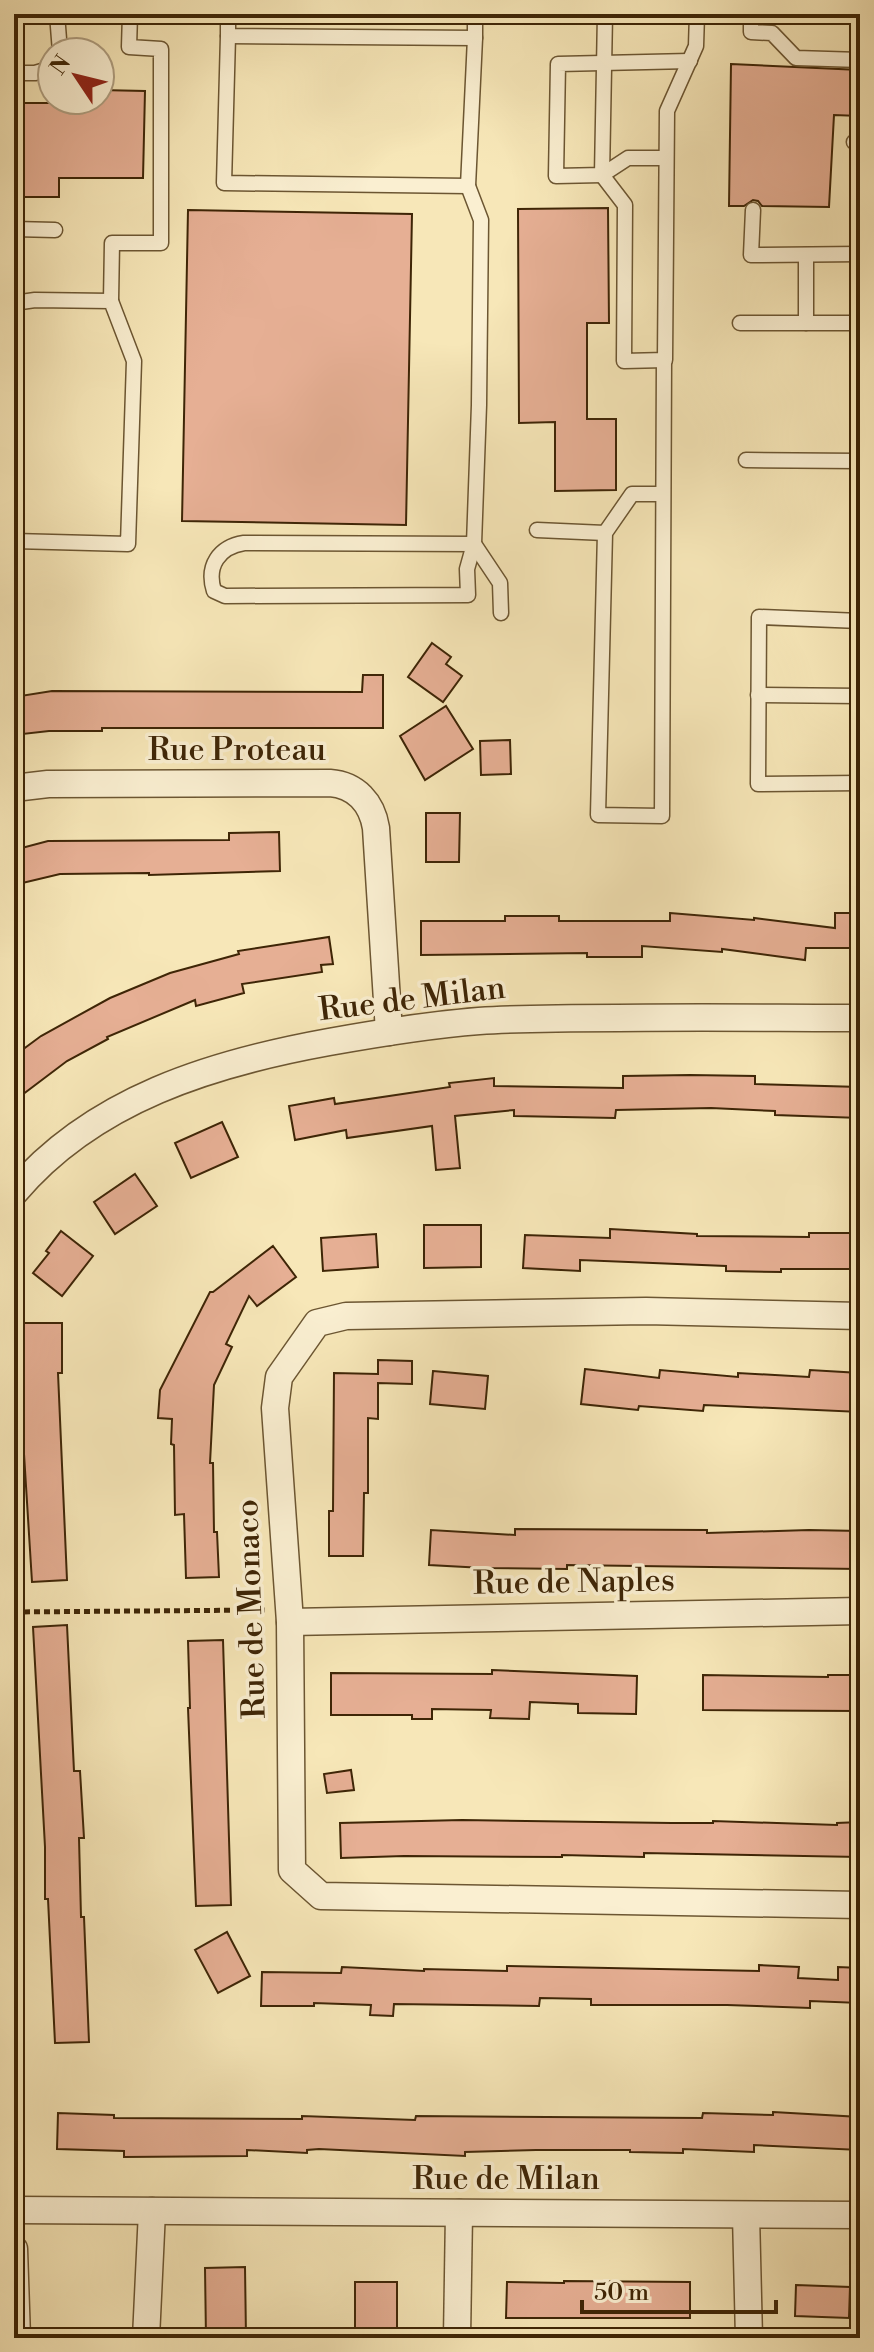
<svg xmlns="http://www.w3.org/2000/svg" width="874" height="2352" font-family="'Libre Bodoni',serif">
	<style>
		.building { fill: #e6af94; stroke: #3e2506; stroke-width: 2 }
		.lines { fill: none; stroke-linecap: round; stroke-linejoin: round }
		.service-casing { stroke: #6c5632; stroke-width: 17 }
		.minor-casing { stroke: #6c5632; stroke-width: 29 }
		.path { stroke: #3e2506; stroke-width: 5; stroke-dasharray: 6 4; stroke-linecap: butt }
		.service { stroke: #faefd1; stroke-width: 14 }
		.minor { stroke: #faefd1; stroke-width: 26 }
		.labels { text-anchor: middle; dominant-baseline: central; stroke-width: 7; stroke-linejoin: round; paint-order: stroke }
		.street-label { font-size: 32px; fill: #3e2506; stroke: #faefd1 }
	</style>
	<rect width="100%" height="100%" fill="#f7e7b8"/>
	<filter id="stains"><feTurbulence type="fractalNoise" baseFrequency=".0025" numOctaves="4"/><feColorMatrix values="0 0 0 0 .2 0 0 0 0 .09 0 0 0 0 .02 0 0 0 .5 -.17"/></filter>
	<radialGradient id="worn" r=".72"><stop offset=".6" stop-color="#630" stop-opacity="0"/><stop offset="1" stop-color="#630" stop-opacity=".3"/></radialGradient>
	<g class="building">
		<polygon points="731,64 860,70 860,116 834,115 829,207 762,206 758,201 753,200 744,206 729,206"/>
		<polygon points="100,90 145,91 143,178 59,178 59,197 14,197 14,103 75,103 75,100 100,100"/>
		<polygon points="608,208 609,323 587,323 587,419 616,419 616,490 555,491 555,422 519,423 518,209"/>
		<polygon points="188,210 412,214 406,525 182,521"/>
		<polygon points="432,643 451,657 446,664 462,676 443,702 408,677"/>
		<polygon points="363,675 383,675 383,728 102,728 102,731 49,731 14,735 14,697 52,691 362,692"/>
		<polygon points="446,706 473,749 425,780 400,736"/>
		<polygon points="510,740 511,774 481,775 480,741"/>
		<polygon points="426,813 460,813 459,862 426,862"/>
		<polygon points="279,832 280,871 149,875 149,873 60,874 14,885 14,850 48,841 229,840 229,833"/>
		<polygon points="670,913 754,920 754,918 835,928 835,913 860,913 860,948 806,948 805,960 722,949 722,952 642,946 642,957 587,957 587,953 421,955 421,921 505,921 505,916 559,916 559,921 670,921"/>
		<polygon points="329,937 333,964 321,965 322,972 242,984 244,993 196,1006 195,1000 107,1037 108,1039 67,1061 14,1101 14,1056 41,1036 110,998 170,973 239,954 238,951"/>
		<polygon points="690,1075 755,1076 755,1084 860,1087 860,1118 775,1115 775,1111 711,1108 616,1110 615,1118 514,1116 514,1110 455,1116 460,1168 436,1170 432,1126 347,1138 346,1130 295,1140 289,1106 334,1098 335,1104 450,1087 449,1083 494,1078 494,1086 623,1088 623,1076"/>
		<polygon points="222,1122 238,1157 191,1178 175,1143"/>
		<polygon points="135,1174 157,1206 115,1234 94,1202"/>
		<polygon points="424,1225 481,1225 481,1267 424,1268"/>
		<polygon points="610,1229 697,1234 697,1236 809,1237 809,1233 860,1233 860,1269 781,1269 781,1272 726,1271 726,1266 580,1260 580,1271 523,1268 525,1235 610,1238"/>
		<polygon points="61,1231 93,1256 62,1296 33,1273 49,1253 46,1251"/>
		<polygon points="376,1234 378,1267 323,1271 321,1238"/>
		<polygon points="273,1246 296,1277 257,1306 249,1296 226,1344 232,1347 214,1385 210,1463 213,1463 214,1532 217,1532 219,1577 186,1578 184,1514 175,1515 174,1445 171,1444 172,1419 158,1418 160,1390 210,1292 213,1292"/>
		<polygon points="22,1323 62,1323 62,1373 58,1373 67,1580 32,1582 20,1390"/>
		<polygon points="378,1360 412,1361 412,1384 378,1383 378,1419 368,1418 368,1493 364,1493 363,1556 329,1556 329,1511 333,1511 334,1373 378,1374"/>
		<polygon points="585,1369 659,1378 660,1370 738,1377 738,1373 809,1377 810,1370 860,1373 860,1412 704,1405 703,1411 639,1406 638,1410 581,1404"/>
		<polygon points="433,1371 488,1376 485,1409 430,1404"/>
		<polygon points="515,1529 707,1530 707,1533 809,1530 860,1531 860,1569 567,1565 567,1569 484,1568 429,1565 431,1530 515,1535"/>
		<polygon points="67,1625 74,1771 80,1771 84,1838 79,1838 81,1917 84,1917 89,2042 55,2043 48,1899 45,1899 45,1847 33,1627"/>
		<polygon points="223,1640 231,1905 196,1906 188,1708 190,1708 188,1641"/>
		<polygon points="492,1670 637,1676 636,1714 578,1713 578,1704 530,1702 529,1719 490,1718 491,1710 432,1709 432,1719 412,1719 412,1715 331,1715 331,1673 492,1674"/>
		<polygon points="703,1675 828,1677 828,1675 860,1675 860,1711 703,1710"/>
		<polygon points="351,1770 354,1790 327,1793 324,1774"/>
		<polygon points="462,1820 672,1823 713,1823 713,1821 837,1825 837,1823 860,1822 860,1857 644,1853 644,1857 562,1855 562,1857 404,1856 341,1858 340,1823"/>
		<polygon points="227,1932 250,1976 218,1993 195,1950"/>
		<polygon points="759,1965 799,1967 798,1978 838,1980 838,1967 860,1968 860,2003 810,2001 810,2008 727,2005 591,2005 591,1999 540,1998 539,2006 394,2004 393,2016 370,2015 371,2005 314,2003 314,2006 261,2006 262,1972 341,1973 342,1967 424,1971 424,1969 507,1971 507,1966 759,1971"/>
		<polygon points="773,2112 860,2117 860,2150 754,2145 754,2152 683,2149 683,2153 630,2152 630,2150 536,2150 465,2152 465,2156 319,2149 307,2150 307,2153 247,2150 247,2156 124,2157 124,2151 57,2149 58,2113 114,2115 114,2118 302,2119 302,2116 415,2120 416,2116 702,2118 703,2113 773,2115"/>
		<polygon points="245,2267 246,2337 206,2338 205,2268"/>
		<polygon points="564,2281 690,2282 690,2318 506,2318 507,2282 564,2283"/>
		<polygon points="355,2282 397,2282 397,2332 355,2333"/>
		<polygon points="796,2285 850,2287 849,2318 795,2316"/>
	</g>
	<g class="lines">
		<defs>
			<g id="service">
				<polyline points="57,14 60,52"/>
				<polyline points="228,14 228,36 475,38 475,14"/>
				<polyline points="605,14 602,175 625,205 624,361 665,360 667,111 696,46 697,14"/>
				<polyline points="751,14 751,32 772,33 796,58 860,60"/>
				<polyline points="228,36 224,183 468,186 475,38"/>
				<polyline points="14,73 35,73 52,68"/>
				<polyline points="854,142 860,142"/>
				<polyline points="666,158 628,158 602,175 556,176 558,64 690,61"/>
				<path d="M468,186l13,34 -2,185 -5,139 -7,25 1,26 -243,1 -11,-5c-8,-25 5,-44 30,-48l230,1"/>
				<polyline points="753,210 751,255 860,254"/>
				<polyline points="14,229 55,230"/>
				<polyline points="806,255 806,323 860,323"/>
				<polyline points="111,301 112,243 161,243 161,49 129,47 130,14"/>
				<polyline points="14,303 35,300 111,301 134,361 128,544 14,541"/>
				<polyline points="740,323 806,323"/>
				<polyline points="746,460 860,461"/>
				<polyline points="663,494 632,494 605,533 598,815 662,816 664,360"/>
				<polyline points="537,530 605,533"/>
				<polyline points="474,544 500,583 501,613"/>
				<polyline points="860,621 759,617 758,784 860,783"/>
				<polyline points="758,695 860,696"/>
			</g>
			<g id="minor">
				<path d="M14,788l34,-4 282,-1c26,2 42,20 46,45l13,204"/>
				<path d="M14,1193c79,-94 199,-130 315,-151 50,-9 99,-17 150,-21 46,-3 93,-3 139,-3 81,-1 161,0 242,0"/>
				<polyline points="860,1316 646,1311 346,1316 317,1323 279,1377 275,1408 290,1622 292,1870 321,1896 860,1905"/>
				<polyline points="290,1622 860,1611"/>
				<polyline points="14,2210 860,2215"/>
				<polyline points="746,2215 749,2338"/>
				<polyline points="14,2249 17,2338"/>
				<polyline points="146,2338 152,2211"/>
				<polyline points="457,2338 459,2213"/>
			</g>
		</defs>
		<use href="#service" class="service-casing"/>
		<use href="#minor" class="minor-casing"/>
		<polyline class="path" points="14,1612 265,1610"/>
		<use href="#service" class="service"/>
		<use href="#minor" class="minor"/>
	</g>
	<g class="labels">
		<g class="street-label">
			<text x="237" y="750">Rue Proteau</text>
			<text transform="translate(412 999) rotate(-7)">Rue de Milan</text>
			<text transform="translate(574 1582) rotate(-1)">Rue de Naples</text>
			<text transform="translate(251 1609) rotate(-92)">Rue de Monaco</text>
			<text x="506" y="2179">Rue de Milan</text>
		</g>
	</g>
	<rect width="874" height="2352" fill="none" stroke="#f7e7b8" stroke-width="48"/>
	<rect x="16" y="16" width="842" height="2320" fill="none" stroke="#3e2506" stroke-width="4"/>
	<rect x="24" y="24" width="826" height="2304" fill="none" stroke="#3e2506" stroke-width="2"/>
	<g transform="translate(76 76) rotate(305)"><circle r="38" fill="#faefd1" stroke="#af9e80" stroke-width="2"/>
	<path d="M0-6L14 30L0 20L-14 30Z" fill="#8f2418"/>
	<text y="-12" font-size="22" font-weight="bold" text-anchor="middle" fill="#3e2506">N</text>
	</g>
	<path d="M582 2300v12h194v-12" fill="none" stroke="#3e2506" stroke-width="4"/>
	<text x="594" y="2300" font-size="24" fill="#3e2506" stroke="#faefd1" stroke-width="6" paint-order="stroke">50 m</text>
	<rect width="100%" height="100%" filter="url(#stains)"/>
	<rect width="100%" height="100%" fill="url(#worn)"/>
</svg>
